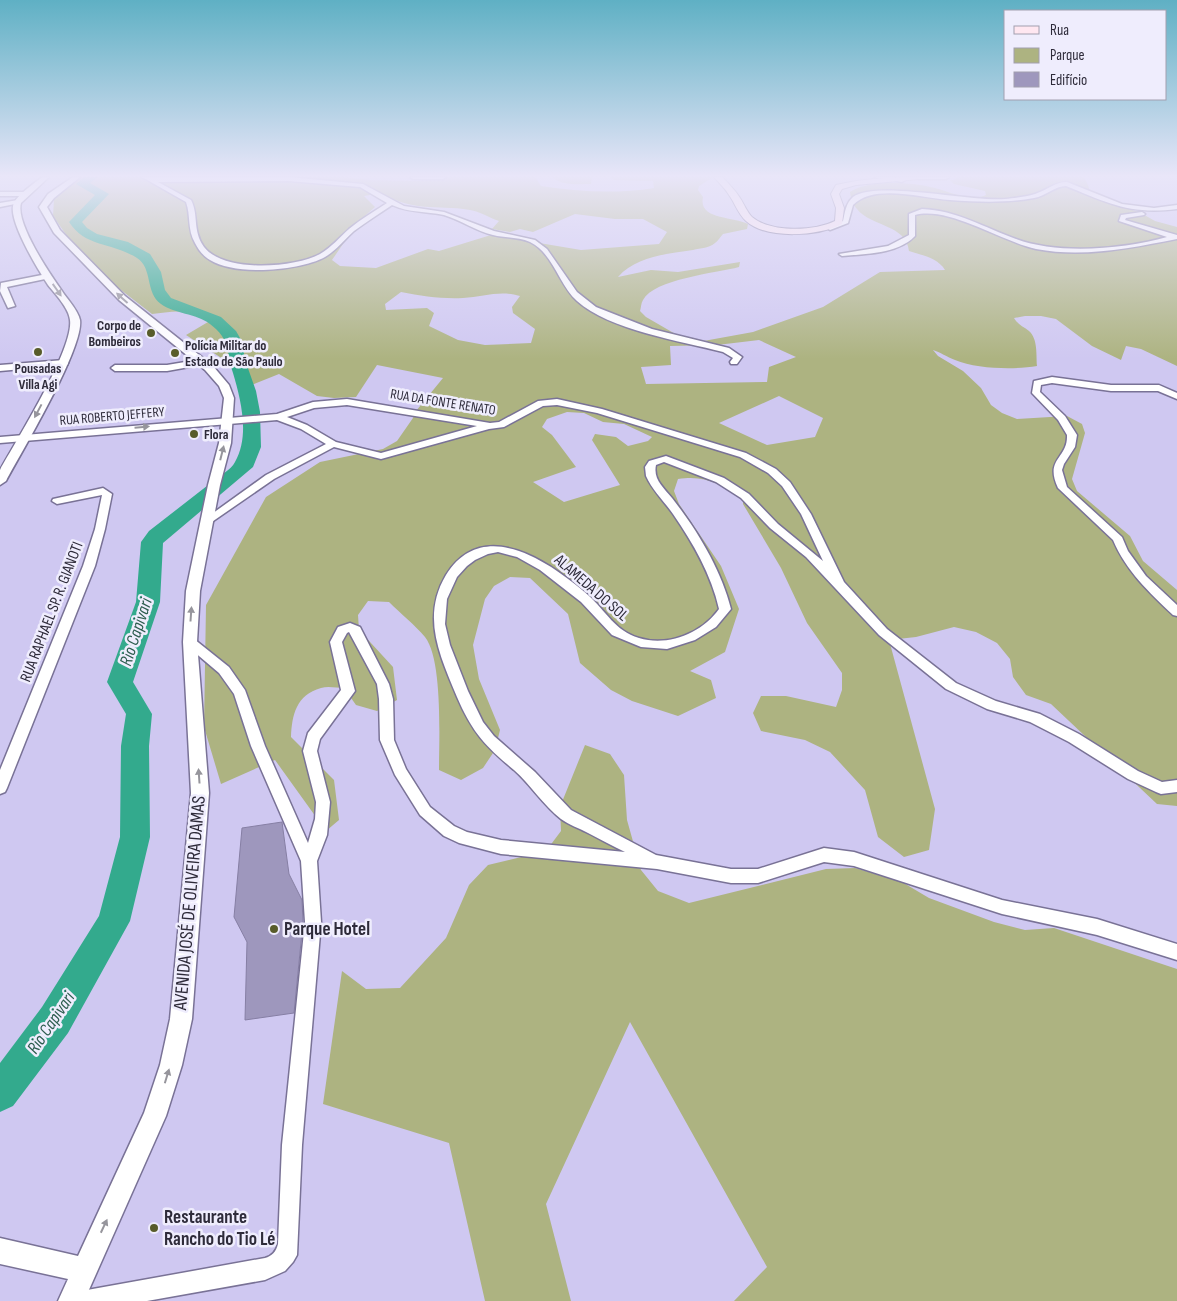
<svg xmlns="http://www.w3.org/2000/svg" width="1177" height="1301" font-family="'Sofia Sans Condensed',sans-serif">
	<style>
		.green { fill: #adb381; fill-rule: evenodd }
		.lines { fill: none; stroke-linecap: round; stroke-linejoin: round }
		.river { fill: #33aa8d; fill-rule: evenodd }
		.building { fill: #9e97bd; stroke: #867fa4 }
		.minor-casing { stroke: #797296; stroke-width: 3 }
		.tertiary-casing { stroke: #797296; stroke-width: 3 }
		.secondary-casing { stroke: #797296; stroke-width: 2 }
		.minor { fill: #fff; fill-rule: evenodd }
		.tertiary { fill: #fff; fill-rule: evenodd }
		.secondary { fill: #ffe7f1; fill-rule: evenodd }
		.oneway { fill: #96959c }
		.poi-dot { fill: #585c2a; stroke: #efedfd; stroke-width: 2 }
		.labels { text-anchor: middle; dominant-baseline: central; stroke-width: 5; stroke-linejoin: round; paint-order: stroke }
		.far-poi-label { font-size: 14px; font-weight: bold; fill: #2e2b3a; stroke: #efedfd; text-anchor: start }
		.far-street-label { font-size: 14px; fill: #2e2b3a; stroke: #efedfd }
		.street-label { font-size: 16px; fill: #2e2b3a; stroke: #efedfd }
		.water-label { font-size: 18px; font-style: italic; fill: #2d5d4f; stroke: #efedfd }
		.near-street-label { font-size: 19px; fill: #2e2b3a; stroke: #efedfd }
		.near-poi-label { font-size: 19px; font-weight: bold; fill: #2e2b3a; stroke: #efedfd; text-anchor: start }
	</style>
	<rect width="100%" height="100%" fill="#cfc8f1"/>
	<g class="green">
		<path d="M84,177h257l29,3 52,1 -12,-4h125l6,9c37,6 76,8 113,2l-1,-7 -38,-1 -6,-3h104l-14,9 -1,4 5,7c-5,23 30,19 45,27l-1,5 -24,5c-3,3 -5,7 -8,9 -6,5 -14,5 -22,7 -25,4 -57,6 -75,27l33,-7 27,2 62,-10 -1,5c-23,6 -85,12 -96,33 -2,3 -2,8 -3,11l6,6 38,22 14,3 55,-10 70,-25 57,-35 65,-2c-7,-12 -23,-15 -36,-19 -3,-27 -38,-24 -52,-42 -5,-5 -6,-11 -7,-17 17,-12 60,-10 80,-5 17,3 39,16 56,8l-1,-4 -31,-7 -4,-4h4l3,-3h126c7,7 5,16 12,22l44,13 16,9 22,6v139l-36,-17 -15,-3 -5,14 -29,-14 -36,-27 -15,-3h-16l-11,2c4,7 9,8 15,13 9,8 7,23 8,35 -23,4 -60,3 -82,-6 -8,-3 -15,-8 -22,-10l5,6 25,15 18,17 10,17 11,8 15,6 50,-3 15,8 3,9 -13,46 5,12 53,45 13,25 34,29v216l-20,-2 -106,-100 -25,-9 -13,-18 -3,-18 -13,-16 -21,-11 -22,-5 -38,10 -27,3 46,169 -6,41 -25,7 -26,-20 -13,-47 -35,-38 -25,-12 -44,-9 -8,-18 8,-17h25l50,11 6,-17v-17l-35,-50 -26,-55 -38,-64v-6c-25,-14 -36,-23 -65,-19l-4,12 5,13 42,62 18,43 -14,43 -35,19 21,9 5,18 -38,18 -46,-15 -21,-11 -31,-27 -12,-49 -38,-36 -20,-1 -16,9 -9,13 -12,46 6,34 21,51 -5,20 -12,18 -22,12 -22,-10c0,-30 4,-110 -14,-133 -10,-12 -24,-23 -36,-35l-21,-1 -10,14 1,15 34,37 4,33 -20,11 -21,-6 -12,-17c-7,0 -16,-2 -23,0 -25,7 -29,27 -30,49l43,43 5,40 -13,11 -51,-71 -54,24 -17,-57 2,-122 60,-108 54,-35 63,-13 14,-8 16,-23 3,-7 27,-33 -66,-13 -21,32 -22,1 -17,-2 -38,-22 -30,12 -23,-25 -40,-26 22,-13c-14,-15 -38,-10 -56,-8l-66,-51 -33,-47 1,-17 16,-15zM381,193c36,20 52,11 89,17 9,1 20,8 29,11l-7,8 18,3 10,-3 13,3 42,-18 40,5h28l24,13 -8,12 -78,6 -90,-15 -52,16 -11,-2 -52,19 -36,-2 -8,-6 26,-38 17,-15 -11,-11zM401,292c21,4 40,7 62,6 20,-1 37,-8 57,-2l-8,11 1,6 22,16 -4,14 -46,2 -27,-5 -29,-14 5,-13 -7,-5 -41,2 -1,-6zM759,340l37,17 -27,10 -2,15 -121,2 -5,-17 30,-2 -1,-19 47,-1zM779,396l44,22 -8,19 -48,8 -48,-22zM567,412l17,1 19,9 21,2 28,13 -4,4 -20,5 -12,-9 -21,-3 -3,6 28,45 -56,17 -31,-20 43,-15 -24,-32 -10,-8 5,-8z"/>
		<path d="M553,177h39l-1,7c-12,0 -30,2 -38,-7z"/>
		<polygon points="585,745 610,754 624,775 627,820 641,870 658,891 689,903 826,869 855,868 902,882 929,898 994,922 1025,930 1054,928 1177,969 1177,1301 734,1301 767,1267 630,1022 546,1204 571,1301 485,1301 449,1143 323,1104 342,971 366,989 400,988 446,938 469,885 488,865 546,851 561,831 560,807"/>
	</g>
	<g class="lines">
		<path class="river" d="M84,177h14l-8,6 19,11 -27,28 5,6 10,6 31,8 22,12 11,18 4,18 6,8 50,19 15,14 8,14v12l12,34 4,21 1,35 -8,20 -90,76 -3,59 -27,80 19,32 -3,32 1,91 -20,84 -62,112 -55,73 -13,6v-49l42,-56 57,-91 21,-79 1,-91 5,-32 -19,-32 29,-80 5,-60 8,-11c21,-16 42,-33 63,-49 7,-6 19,-12 23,-20 15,-26 6,-62 -2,-89 -7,-22 -2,-33 -23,-49 -14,-11 -36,-10 -49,-20 -16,-11 -8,-36 -24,-46 -25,-16 -51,-10 -68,-36l26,-27 -19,-11z"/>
	</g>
	<polygon class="building" points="282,822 289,874 302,900 303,922 294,1013 245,1020 247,942 234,917 242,828"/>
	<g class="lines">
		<defs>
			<g id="minor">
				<path d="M142,177h147l74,7 41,22 40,6 50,19 41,9 12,9 30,43 19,15 56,22 77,19 13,9 -5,7h-6l-1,-2 3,-4 -10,-6c-42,-11 -114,-22 -146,-51 -18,-16 -24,-48 -47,-59 -11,-5 -25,-4 -37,-7 -17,-4 -32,-15 -49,-20 -18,-4 -35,-2 -52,-10 -13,9 -26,17 -38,26 -10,9 -17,19 -29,26 -25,14 -90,19 -115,3 -7,-4 -12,-11 -15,-17 -8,-14 -4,-27 -9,-41zM289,181l71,6 27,16c-12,8 -26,16 -38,26 -9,8 -17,18 -29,25 -26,14 -96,19 -116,-7 -12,-17 -5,-32 -13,-47l-33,-18z"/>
				<polygon points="410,177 446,177 443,179 413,179"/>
				<polygon points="875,177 891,177 905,180 902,182"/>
				<polygon points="916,177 949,177 946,179 919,179"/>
				<path d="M1067,182l55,22 32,4 23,-3v4c-47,6 -69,-6 -111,-23 -11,0 -20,10 -32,12 -28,5 -55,4 -84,2 -28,-2 -76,-17 -97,5l-5,18 -18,7 -3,-2 16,-7c2,-9 3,-18 10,-24 23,-17 118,5 152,2 9,-1 21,-2 30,-5 12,-4 20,-12 32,-12z"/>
				<polygon points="0,192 25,192 28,194 25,196 0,196"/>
				<polygon points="18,200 20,203 0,207 0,203"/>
				<path d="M922,209c34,1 63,19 94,30 43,16 108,10 151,-2l-48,-16 2,-6 21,-3 3,2 -1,1 -18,3 -1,2 52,15v4c-46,9 -94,19 -141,10 -36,-8 -87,-43 -121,-34v21c-17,18 -50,18 -73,20l-3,-2 49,-8 21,-11v-21z"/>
				<polygon points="47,274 50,274 50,278 7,287 15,306 8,308 0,291 1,283"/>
				<polygon points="203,359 206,360 206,364 167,371 115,371 111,368 115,365 167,365"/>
				<polygon points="64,360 68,363 67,365 0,371 0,365"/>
				<path d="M1052,377l59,8h48l18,8v6l-19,-8h-47l-59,-8 -11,2 -1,7 25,24 12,19 -2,12 -11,17 -2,6 5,17 55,50 6,14 18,25 31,29v11l-4,-1c-24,-23 -47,-44 -60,-75l-55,-52c-14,-30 10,-29 9,-53l-9,-15 -26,-27 2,-12z"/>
				<path d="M347,399l143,24 9,-1 39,-21 19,-2 45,10 144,44 30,16 14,13 21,32 33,68 43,47 69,54 40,18 44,13 39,20 59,37 24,11 15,-2v12l-16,2 -5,-2 -28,-13 -59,-37 -39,-20 -43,-13 -41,-20 -67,-54 -73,-78 -36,-29 -29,-30 -25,-16 -52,-20 -8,3c-3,14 7,22 16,33 25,32 49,71 59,111l-15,18 -21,13 -28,9 -26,-2 -29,-12 -31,-33 -41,-32 -23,-13 -19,-5 -10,2 -13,6 -8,6 -10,11 -10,22 -2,25 5,21 18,46 15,31 11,14 41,36 36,38 85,45 75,14h27l66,-21 30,4 148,48 95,19 80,25v16l-80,-25 -95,-21 -148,-48 -30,-4 -66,21h-27l-74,-14 -156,-15 -42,-11 -15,-7 -24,-21 -25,-40 -15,-35 -1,-41 -2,-15 -28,-52 -2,1 -5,9 13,49 -35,48 -3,12 13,51 -3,33 -10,26 4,61 -19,223 -5,110 -4,7 -8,9 -20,9 -118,21h-71l3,-8 8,-3 178,-32c7,-2 11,-6 13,-14l4,-99 23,-223 -4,-61 -50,-115 -17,-52 -15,-21 -33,-28 -2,-3 2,-3h8l35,28 16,23 20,56 43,97 7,-24 1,-17 -13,-51 5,-18 33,-43 -11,-48 8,-15 12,-4 10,4 29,57 4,15 1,41 12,29 24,38 24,19 13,6 34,8 124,12c-13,-6 -25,-13 -37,-19 -9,-5 -19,-8 -27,-14 -18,-14 -30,-34 -47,-49 -29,-24 -42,-38 -57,-73 -17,-41 -36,-80 -11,-122 38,-60 105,-12 142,20 18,16 27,36 51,43 29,9 63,-5 80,-29 -8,-35 -26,-66 -46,-95 -9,-13 -21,-24 -27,-38l-1,-9 4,-6 17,-5 58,22 25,16 29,30 45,37 -22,-47 -19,-28 -14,-13 -28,-16 -143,-44 -40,-8 -14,1 -39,21 -15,2 -108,30 -47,-12 -60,32 -68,47 -4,-1 -1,-2 1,-2 64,-46 60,-31 -25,-15 -24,-9 -277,23v-6l277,-23 36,-12zM347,405l130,21 -96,27 -45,-11 -29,-17 -20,-8 27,-9z"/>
				<polygon points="103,488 112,494 105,529 95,566 7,788 5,792 0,794 0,770 83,566 95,529 102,495 57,504 52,501 53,499"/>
			</g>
			<g id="tertiary">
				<path d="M42,177h7l-28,26c-6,20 29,71 41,88 5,8 16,19 18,29 4,28 -58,131 -74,161l-6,4v-15c16,-29 74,-121 70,-150 -1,-12 -15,-26 -22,-35 -9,-14 -42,-67 -34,-82 5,-10 20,-19 28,-26z"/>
				<polygon points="73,177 80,177 54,198 47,207 60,230 125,296 213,366 229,385 234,398 231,443 220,485 200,591 197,642 209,793 192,1019 182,1065 166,1116 84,1301 58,1301 68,1279 0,1264 0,1238 78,1256 144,1113 160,1065 170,1019 191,793 183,642 186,591 208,485 219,443 224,398 219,386 205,370 119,300 54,233 39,207 48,194"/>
			</g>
			<path id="secondary" d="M714,177h8c7,7 13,13 18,21 4,6 7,14 12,19 19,16 63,14 83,4l1,-13 -5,-14 5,-9c29,-7 58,-8 87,-8l-4,2 -63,6 -14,4 -3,5 5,14 -2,16c-23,12 -75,16 -96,-3 -8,-7 -11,-18 -17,-26 -4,-7 -10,-12 -15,-18z"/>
		</defs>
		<use href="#minor" class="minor-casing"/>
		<use href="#tertiary" class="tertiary-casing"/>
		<use href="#secondary" class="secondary-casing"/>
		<use href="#minor" class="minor"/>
		<use href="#tertiary" class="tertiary"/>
		<use href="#secondary" class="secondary"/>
	</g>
	<defs><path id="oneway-solid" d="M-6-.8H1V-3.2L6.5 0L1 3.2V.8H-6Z" transform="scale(1.25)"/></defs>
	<g class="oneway">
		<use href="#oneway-solid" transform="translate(57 290) rotate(55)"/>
		<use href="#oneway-solid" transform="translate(122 298) rotate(-138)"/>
		<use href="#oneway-solid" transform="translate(38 411) rotate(118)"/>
		<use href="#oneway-solid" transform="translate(142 427) rotate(-5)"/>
		<use href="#oneway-solid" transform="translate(222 453) rotate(-76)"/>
		<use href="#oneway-solid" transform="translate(191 614) rotate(-86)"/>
		<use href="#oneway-solid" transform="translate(199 776) rotate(-94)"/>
		<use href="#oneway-solid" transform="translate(167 1076) rotate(-73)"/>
		<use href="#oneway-solid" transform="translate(104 1226) rotate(-65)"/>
	</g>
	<linearGradient id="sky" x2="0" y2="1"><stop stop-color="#5fb0c4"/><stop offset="0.49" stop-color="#e9e6f9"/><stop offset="1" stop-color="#e9e6f9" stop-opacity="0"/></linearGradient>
	<rect width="1177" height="359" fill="url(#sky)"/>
	<g class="poi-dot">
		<circle cx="151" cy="333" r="5"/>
		<circle cx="38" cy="352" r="5"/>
		<circle cx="175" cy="353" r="5"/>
		<circle cx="194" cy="434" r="5"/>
		<circle cx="274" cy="929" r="5"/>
		<circle cx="154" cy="1228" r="5"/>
	</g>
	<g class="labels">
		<g class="far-poi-label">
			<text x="141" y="325" text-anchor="end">Corpo de<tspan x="141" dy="16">Bombeiros</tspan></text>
			<text x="185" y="345">Polícia Militar do<tspan x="185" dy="16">Estado de São Paulo</tspan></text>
			<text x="38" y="368" text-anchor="middle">Pousadas<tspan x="38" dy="16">Villa Agi</tspan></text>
			<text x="204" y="434">Flora</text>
		</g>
		<g class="far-street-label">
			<text transform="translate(443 402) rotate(9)">RUA DA FONTE RENATO</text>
			<text transform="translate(112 416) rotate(-5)">RUA ROBERTO JEFFERY</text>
		</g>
		<g class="street-label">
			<text transform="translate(591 588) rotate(41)">ALAMEDA DO SOL</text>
			<text transform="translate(52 612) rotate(-69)">RUA RAPHAEL SP. R. GIANOTI</text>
		</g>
		<g class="water-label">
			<text transform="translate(136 632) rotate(-72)">Rio Capivari</text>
			<text transform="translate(51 1023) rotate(-56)">Rio Capivari</text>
		</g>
		<g class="near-street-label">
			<text transform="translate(190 903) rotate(-85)">AVENIDA JOSÉ DE OLIVEIRA DAMAS</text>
		</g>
		<g class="near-poi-label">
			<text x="284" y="929">Parque Hotel</text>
			<text x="164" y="1217">Restaurante<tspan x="164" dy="22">Rancho do Tio Lé</tspan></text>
		</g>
	</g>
	<rect x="1004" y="10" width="162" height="90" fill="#efedfd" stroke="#a29faf"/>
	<rect x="1014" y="26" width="25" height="8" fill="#ffe7f1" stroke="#a29faf"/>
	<text x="1050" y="35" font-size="15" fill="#2e2b3a">Rua</text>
	<rect x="1014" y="48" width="25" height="15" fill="#adb381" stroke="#a29faf"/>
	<text x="1050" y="60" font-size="15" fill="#2e2b3a">Parque</text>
	<rect x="1014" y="72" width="25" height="15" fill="#9e97bd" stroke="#a29faf"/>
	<text x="1050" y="85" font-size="15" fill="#2e2b3a">Edifício</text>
</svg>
